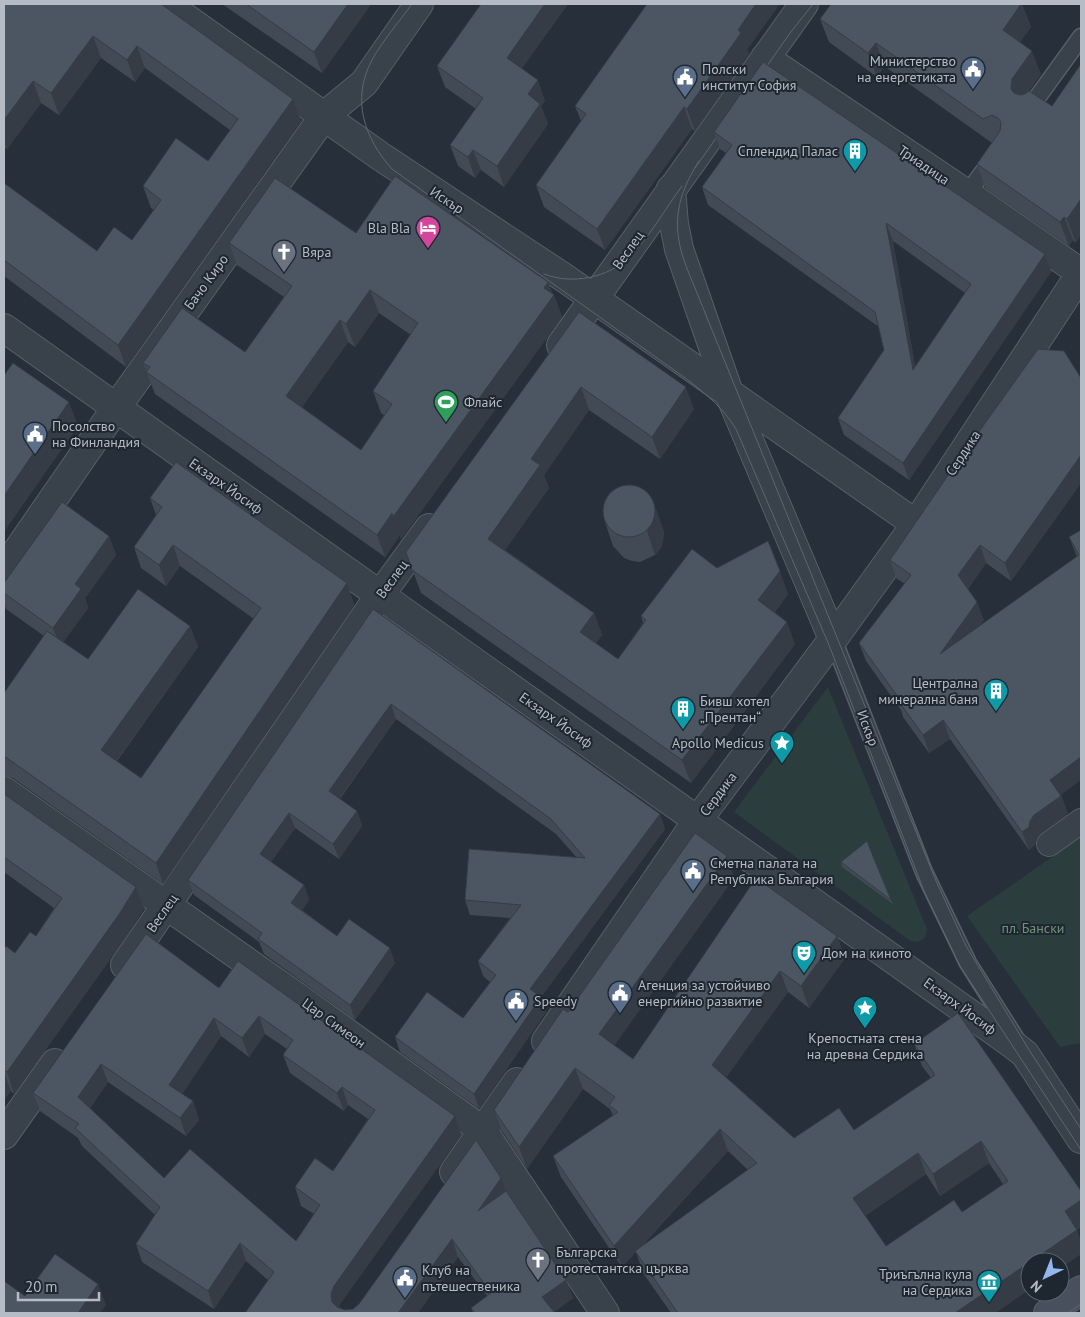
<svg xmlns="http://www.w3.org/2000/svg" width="1085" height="1317" font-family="'PT Sans',sans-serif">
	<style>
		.green { fill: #2b3d3d }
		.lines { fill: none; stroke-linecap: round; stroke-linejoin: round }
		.service-casing { stroke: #575f69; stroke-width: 19 }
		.pedestrian-casing { stroke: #575f69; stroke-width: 26 }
		.minor-casing { stroke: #575f69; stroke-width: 30 }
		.secondary-casing { stroke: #575f69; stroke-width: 30 }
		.service { stroke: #39414b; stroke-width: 16 }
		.pedestrian { stroke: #39414b; stroke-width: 24 }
		.minor { stroke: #39414b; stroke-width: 28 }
		.secondary { stroke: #48505d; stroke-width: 28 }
		.tram { stroke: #5c6571; stroke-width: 1 }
		.wall { fill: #414a55; fill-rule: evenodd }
		.shaded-wall { fill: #353c45 }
		.building { fill: #4c5663; stroke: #353c45; fill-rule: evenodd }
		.labels { text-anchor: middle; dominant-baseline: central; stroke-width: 4; stroke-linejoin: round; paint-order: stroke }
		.poi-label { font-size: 14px; fill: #b5bcc6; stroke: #1e2630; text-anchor: start }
		.street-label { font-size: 14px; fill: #b5bcc6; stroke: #1e2630 }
		.park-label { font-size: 14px; fill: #6f9577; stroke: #1e2630 }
	</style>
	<rect width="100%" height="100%" fill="#262f3a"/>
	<g class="green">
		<path d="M828,687l99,242c0,11 -9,16 -18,11l-175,-128z"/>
		<polygon points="1081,837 1081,1043 1060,1047 967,916"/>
	</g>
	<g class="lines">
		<defs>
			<g id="service">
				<polyline points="1029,109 1081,37"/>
				<polyline points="967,194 994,157"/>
				<polyline points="833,639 924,872 968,963 1016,1039"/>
			</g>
			<polyline id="pedestrian" points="1049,844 1081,821"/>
			<g id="minor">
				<polyline points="166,4 380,156 566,279 916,524"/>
				<polyline points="671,189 674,224 679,249 729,393 833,639"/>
				<polyline points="4,328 1011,1043 1025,1054 1081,1139"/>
				<polyline points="561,345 804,4"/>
				<polyline points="4,570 116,408 324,116 364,83 419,4"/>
				<polyline points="4,791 297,997 483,1131 605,1313"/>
				<polyline points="125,965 380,595 429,528"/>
				<polyline points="546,1041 697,821 836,635 916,524 1081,273 967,194 765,58"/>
				<polyline points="4,1135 55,1063"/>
				<polyline points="454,1172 517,1082"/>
			</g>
			<polyline id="secondary" points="1048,1313 1081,1290"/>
		</defs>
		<use href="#service" class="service-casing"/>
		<use href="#pedestrian" class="pedestrian-casing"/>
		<use href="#minor" class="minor-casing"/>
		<use href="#secondary" class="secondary-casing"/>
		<use href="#service" class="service"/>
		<use href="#pedestrian" class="pedestrian"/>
		<use href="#minor" class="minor"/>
		<use href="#secondary" class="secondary"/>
		<g class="tram">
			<path d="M412,4c-13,18 -29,36 -40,56 -21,39 -8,78 20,109l296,211c19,15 35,28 48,49l93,216 95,246 36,75 121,184"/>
			<polyline points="760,76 790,33 813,4"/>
			<path d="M699,161c-23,36 -28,65 -13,105l250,615 30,65 65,107 50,76"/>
			<polyline points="695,168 724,127"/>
			<path d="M544,274c28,11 64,4 85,-17 21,-20 36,-48 53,-71"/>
			<polyline points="1068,1313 1081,1304"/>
		</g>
	</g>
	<g class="wall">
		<polygon points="4,4 161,4 293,99 301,121 126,367 4,276 4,183 97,251 132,240 154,210 151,208 143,186 208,161 230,130 145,68 135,82 101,58 59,115 41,103 7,149 4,147"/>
		<polygon points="222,4 371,4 322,73"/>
		<polygon points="568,4 522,68 545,101 541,106 548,124 504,187 481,170 475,178 458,166 450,145 476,109 445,87 437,66"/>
		<polygon points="831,4 1022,4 1031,27 1020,42 1041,74 1029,91 1076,243 1073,240 1069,246 985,188 977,164 992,143 884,66 877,77 829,42 820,19"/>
		<polygon points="747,50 749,54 695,131 692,129 605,250 544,207 536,185 581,121 575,106"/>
		<path d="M714,132l331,122 6,18 -142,208 -65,-45 -6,-17 46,-68 -5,-23 -171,-122 -6,-18 24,-34 -6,-4zM893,241l72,52 -50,73z"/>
		<path d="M356,233l192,49 4,11 2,2 8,22 -161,222 -1,-4 -15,22 -230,-163 -12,-31 102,-11 39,-55 -47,-32 -8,-22zM379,313l32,22 -38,56 8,22 3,2 -23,35 -59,-43 46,-65 7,5z"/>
		<polygon points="579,312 694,409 660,459 589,410 544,475 549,488 505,550 594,613 602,635 596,643 618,659 643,623 641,616 717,568 788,594 775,612 795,644 691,783 421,593 406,552"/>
		<polygon points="1081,378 1081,483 1011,581 986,563 968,589 984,620 979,626 1077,557 1069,537 1081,530 1061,795 1068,814 1041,833 1036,839 1035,845 1029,850 950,739 929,753 903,717 901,710 866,661 859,643 905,584 896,578 890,560"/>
		<polygon points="150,498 347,583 354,605 163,884 13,778 6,776 4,776 4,693 44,636 6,609 4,603 4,583 109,536 116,555 85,598 88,608 63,642 88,659 190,626 198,647 117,761 141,778 254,619 180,566 166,586 141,568 134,547 156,515"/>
		<polygon points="653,501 664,532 663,540 661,548 655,555 640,562 632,561 624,558 613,546 605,522"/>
		<polygon points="373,609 660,814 665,829 541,997 546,1012 479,1109 400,1052 395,1037 463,1018 490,982 483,976 478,961 510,918 470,915 465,900 577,858 556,834 396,719 340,799 357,811 362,826 339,859 295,828 271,862 304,885 309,900 302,910 337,936 395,963 355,1020 264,954 259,942 194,895 188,880"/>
		<polygon points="4,794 136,887 144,908 128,934 14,1094 11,1091 4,1100 4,949 15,953 36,936 54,908 4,872"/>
		<polygon points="867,841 893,904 842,867 841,862"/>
		<path d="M734,878l-120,167 19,14 204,-123 8,22 -36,50 -21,-16 -62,85 68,61 60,-8 77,-52 -9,-12 -8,-22 167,147v36l-4,3 4,24 -21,14v-6l-30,27 -35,24h-324l-28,-40 -7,-21 -14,15 -61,-90 -8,-21 60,-40 -3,-7 -27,-20 -56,80 -25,-38 -8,-21 74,-98zM728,1151l20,19 -108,78zM989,1163l14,21 -41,28 -76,34 -21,-30 61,-42 14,22z"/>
		<path d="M219,988l242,147 -121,169 -1,4 6,2 8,-1 148,-131 5,14 60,88 7,18 -19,14 1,1h-82l-2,-5 16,-12 -29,-39 -40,56h-173l23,-33 -22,-19 -32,48 -72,-47 -6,-18 19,-29 -73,-69 -4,-8 -38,-27 -7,-18zM265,1034l22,15 -4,6 7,18 54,38 4,-6 20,14 -35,52 -38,16 6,19 13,8 -18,27 -132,-63 -74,-70 18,-26 78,54 13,-16 -6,-19 -11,-7 39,-58 28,21z"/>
	</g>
	<g class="shaded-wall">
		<polygon points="348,4 371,4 322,73 314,52"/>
		<polygon points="545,4 568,4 514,79 507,58"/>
		<polygon points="756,4 780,4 747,50 749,54 695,131 687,109 738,30"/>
		<polygon points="1021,4 1022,4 1031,27 1011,54 1003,30"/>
		<polygon points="93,36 101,58 59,115 51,93"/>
		<polygon points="876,43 884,66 877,77 868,53"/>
		<polygon points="137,46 145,68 135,82 127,60"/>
		<polygon points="1032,51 1041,74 1021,103 1011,89 1012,79"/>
		<polygon points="538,80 545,101 541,106 548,124 504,187 497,166 528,94"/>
		<polygon points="33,81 41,103 7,149 4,141 4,120"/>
		<polygon points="293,99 301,121 126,367 118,345"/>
		<polygon points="684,107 692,129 605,250 597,229"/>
		<polygon points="473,150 481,170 475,178 468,157"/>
		<polygon points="1081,199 1081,235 1076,243 1067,219"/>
		<polygon points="1064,217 1073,240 1069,246 1060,222"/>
		<polygon points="886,223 893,241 919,387 913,370"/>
		<polygon points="1045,254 1051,272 909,480 903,463"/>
		<polygon points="548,282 553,296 554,295 562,317 401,539 400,535 385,557 377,535"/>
		<polygon points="370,290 379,313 355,347 346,324"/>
		<polygon points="340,320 348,342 294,418 286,396"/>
		<polygon points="581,387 589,410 544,475 549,488 497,561 488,539 531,459"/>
		<polygon points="686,387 694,409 660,459 652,437"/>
		<polygon points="69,402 78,426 4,532 4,496"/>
		<polygon points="1081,455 1081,483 1011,581 1005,563"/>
		<polygon points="653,501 664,532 663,540 661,548 655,555 647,531"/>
		<polygon points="109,536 116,555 85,598 88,608 60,647 53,628 75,584"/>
		<polygon points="173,545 180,566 166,586 159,565"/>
		<polygon points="980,545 986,563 965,593 958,575"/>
		<polygon points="780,571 788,594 767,622 758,600"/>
		<polygon points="347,583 354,605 163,884 156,863"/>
		<polygon points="977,602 984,620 946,672 940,654"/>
		<polygon points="594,613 602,635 588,655 580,632"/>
		<polygon points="787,622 795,644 691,783 682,760"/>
		<polygon points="190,626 198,647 109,771 101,750"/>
		<polygon points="391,704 396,719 334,806 329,791"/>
		<polygon points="943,720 950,739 929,753 923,735"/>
		<polygon points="1081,757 1081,780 1057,798 1050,780"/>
		<polygon points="1061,796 1068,814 1041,833 1036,839 1035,845 1029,850 1022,832 1034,815"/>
		<polygon points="357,811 362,826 339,859 333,844"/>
		<polygon points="289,813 295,828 266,869 260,854"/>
		<polygon points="660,814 665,829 541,997 546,1012 479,1109 474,1094 530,989"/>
		<polygon points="727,856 734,878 607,1056 599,1034"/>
		<polygon points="304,885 309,900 297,918 291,903"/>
		<polygon points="136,887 144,908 128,934 14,1094 7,1072"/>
		<polygon points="837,936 845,958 809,1008 801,986"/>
		<polygon points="390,948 395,963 355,1020 350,1005"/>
		<polygon points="780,971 788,992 720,1086 712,1065"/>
		<polygon points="259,1016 265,1034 249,1057 242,1038"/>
		<polygon points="214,1018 221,1036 176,1103 169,1085"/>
		<polygon points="101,1064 108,1082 85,1116 78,1097"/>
		<polygon points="575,1068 583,1089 527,1169 519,1147"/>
		<polygon points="4,1072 11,1091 4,1100"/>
		<polygon points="342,1087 348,1105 344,1111 337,1093"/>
		<polygon points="193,1101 199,1120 186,1136 180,1118"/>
		<polygon points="455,1116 461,1135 340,1304 337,1312 332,1302 331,1294 334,1286"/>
		<polygon points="720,1129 728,1151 622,1267 614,1246"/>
		<polygon points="981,1141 989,1163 940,1196 933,1174"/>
		<polygon points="918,1153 926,1174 860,1219 853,1198"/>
		<polygon points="501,1178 508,1196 478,1211"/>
		<polygon points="1081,1200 1081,1227 1077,1230 1081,1241 1081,1254 1060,1268 1060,1262 1030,1262 1030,1289 995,1313 955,1313 1065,1211"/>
		<polygon points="452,1239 458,1257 418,1313 398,1313"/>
		<polygon points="240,1243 246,1261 214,1309 208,1291"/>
		<polygon points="566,1280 573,1298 552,1313 542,1297"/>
		<polygon points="98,1284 106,1305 100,1313 78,1313"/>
	</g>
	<g class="building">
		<polygon points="4,4 161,4 293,99 118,345 4,260 4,183 97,251 114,227 132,240 161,200 143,186 176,138 208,161 238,119 137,46 127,60 93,36 51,93 33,81 4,120"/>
		<polygon points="246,4 348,4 314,52"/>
		<polygon points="481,4 545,4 507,58 538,80 528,94 540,104 497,166 473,150 468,157 450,145 483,98 437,66"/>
		<polygon points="647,4 756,4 738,30 741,33 687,109 684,107 597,229 536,185 586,114 575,106"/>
		<polygon points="831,4 1021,4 1003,30 1032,51 1012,79 1011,89 1014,93 1020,95 1025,94 1029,91 1052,106 1081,64 1081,199 1067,219 1064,217 1060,222 977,164 1000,131 1001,122 998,118 992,115 983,119 876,43 868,53 820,19"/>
		<path d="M763,62l282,192 -142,209 -65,-45 46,-68 -9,-38 -173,-125 30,-42 -18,-13zM886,223l85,61 -58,86z"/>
		<path d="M395,176l153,106 -4,6 10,7 -161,222 -1,-4 -15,22 -231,-163 4,-5 -7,-4 39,-55 63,44 47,-66 -63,-43 46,-65 81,55zM370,290l48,33 -45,68 19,13 -31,46 -75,-54 54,-76 6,4z"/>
		<polygon points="579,312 686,387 652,437 581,387 531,459 540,465 488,539 594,613 580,632 618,659 646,620 641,616 692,549 717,568 768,541 780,571 758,600 787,622 682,760 412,570 406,552"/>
		<polygon points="1038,349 1064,351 1081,378 1081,455 1005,563 980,545 958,575 977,602 940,654 1079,555 1069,537 1081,530 1081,757 1050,780 1061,796 1034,815 1030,821 1029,827 1022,832 943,720 923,735 897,699 898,697 859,643 911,575 890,560 953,468"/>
		<polygon points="13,363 69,402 4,496 4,373 5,374"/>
		<polygon points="176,462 347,583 156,863 4,756 4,693 47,631 88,659 138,589 190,626 101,750 141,778 261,608 173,545 159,565 134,547 162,507 150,498"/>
		<circle cx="629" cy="511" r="26"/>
		<polygon points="62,502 109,536 75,584 81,589 53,628 4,593 4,583"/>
		<polygon points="373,609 660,814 530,989 541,997 474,1094 395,1037 427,992 463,1018 496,975 478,961 521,905 465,900 469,849 585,858 551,819 391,704 329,791 357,811 333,844 289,813 260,854 304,885 291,903 337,936 349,919 390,948 350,1005 258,939 262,933 188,880"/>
		<polygon points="4,794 136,887 120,913 7,1072 4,1070 4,949 6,946 15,953 30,932 36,936 62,898 4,857"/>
		<path d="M695,833l32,23 -128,178 34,25 123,-181 81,58 -36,50 -21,-15 -68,94 82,73 45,-30 15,22 81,-55 -21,-31 44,-31 123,178v9l-16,11 12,19 -122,83h-277l-43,-62 122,-88 -37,-34 -106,117 -61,-90 65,-44 -9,-7 6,-8 -40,-29 -56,79 -25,-37 69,-101 5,3zM981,1141l27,40 -46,31 -8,-12 -68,46 -33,-48 65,-45 15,21z"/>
		<polygon points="867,841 874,859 891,900 841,862"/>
		<path d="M146,934l73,54 19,-27 217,155 -121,170 -3,8 1,8 5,5 8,3 8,-1 6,-5 117,-164 25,38 -23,33 28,-20 60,89 -24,17 13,16h-80l-4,-5 20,-15 -39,-54 -54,74h-153l29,-41 -34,-29 -32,48 -72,-47 24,-37 -85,-79 4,-4 -46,-31zM259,1016l34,24 -10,15 54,38 5,-6 33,23 -42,61 -18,-13 -20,29 25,18 -24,36 -106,-92 -26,29 -86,-81 23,-33 79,54 13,-17 -24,-16 45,-67 28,20z"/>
		<polygon points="55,1254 98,1284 78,1313 4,1313 4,1281 25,1296"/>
	</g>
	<defs>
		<symbol id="civic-pin" viewBox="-11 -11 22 30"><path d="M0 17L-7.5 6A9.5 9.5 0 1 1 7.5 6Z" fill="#5c6f8a" stroke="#1e2630"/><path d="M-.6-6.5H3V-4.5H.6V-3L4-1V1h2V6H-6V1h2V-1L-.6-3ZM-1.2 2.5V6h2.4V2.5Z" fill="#fff"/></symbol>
		<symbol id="building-pin" viewBox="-11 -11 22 30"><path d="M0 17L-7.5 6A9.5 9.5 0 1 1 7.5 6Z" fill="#0f9aa8" stroke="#1e2630"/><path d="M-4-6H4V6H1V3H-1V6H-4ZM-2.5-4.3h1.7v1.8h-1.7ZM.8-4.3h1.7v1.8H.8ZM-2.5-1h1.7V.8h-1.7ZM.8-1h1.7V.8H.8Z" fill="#fff"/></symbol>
		<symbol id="hotel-pin" viewBox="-11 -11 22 30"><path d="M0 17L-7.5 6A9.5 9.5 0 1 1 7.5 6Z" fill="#d1479c" stroke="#1e2630"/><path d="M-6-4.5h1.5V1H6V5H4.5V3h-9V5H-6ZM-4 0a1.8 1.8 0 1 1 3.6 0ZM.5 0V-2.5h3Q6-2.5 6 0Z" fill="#fff"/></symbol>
		<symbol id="church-pin" viewBox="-11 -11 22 30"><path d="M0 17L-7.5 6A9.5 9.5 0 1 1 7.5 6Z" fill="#6b7280" stroke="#1e2630"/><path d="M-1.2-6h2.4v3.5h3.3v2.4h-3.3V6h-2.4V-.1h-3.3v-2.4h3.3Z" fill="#fff"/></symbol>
		<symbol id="stadium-pin" viewBox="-11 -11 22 30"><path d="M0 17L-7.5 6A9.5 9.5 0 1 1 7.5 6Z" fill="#2e9e5b" stroke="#1e2630"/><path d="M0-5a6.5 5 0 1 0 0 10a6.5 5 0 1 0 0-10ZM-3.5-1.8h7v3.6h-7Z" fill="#fff"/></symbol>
		<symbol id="sight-pin" viewBox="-11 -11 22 30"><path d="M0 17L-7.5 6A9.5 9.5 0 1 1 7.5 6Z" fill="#0f9aa8" stroke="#1e2630"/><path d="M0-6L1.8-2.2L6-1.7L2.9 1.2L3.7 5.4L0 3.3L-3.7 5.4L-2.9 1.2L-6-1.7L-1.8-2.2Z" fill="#fff"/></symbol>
		<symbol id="theatre-pin" viewBox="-11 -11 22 30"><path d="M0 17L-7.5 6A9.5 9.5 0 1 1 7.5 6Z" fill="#0f9aa8" stroke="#1e2630"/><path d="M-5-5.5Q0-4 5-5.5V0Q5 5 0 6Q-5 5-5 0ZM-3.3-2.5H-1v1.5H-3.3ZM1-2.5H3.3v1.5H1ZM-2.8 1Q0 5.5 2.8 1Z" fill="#fff"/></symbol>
		<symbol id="museum-pin" viewBox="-11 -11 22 30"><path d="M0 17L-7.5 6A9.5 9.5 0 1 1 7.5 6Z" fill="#0f9aa8" stroke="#1e2630"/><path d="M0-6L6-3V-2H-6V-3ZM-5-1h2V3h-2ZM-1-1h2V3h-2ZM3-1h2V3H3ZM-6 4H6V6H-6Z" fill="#fff"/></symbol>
	</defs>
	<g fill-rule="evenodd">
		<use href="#civic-pin" x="959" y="55" width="28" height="38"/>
		<use href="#civic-pin" x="671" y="63" width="28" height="38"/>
		<use href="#building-pin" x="841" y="137" width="28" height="38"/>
		<use href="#hotel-pin" x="414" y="214" width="28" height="38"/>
		<use href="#church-pin" x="270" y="238" width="28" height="38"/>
		<use href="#stadium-pin" x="432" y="388" width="28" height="38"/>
		<use href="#civic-pin" x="21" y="420" width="28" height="38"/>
		<use href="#building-pin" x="982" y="677" width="28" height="38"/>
		<use href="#building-pin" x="669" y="695" width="28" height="38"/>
		<use href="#sight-pin" x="768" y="729" width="28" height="38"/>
		<use href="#civic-pin" x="679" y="857" width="28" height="38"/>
		<use href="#theatre-pin" x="790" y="939" width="28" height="38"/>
		<use href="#civic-pin" x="606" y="979" width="28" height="38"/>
		<use href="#civic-pin" x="502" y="987" width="28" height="38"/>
		<use href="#sight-pin" x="851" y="994" width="28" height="38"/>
		<use href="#church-pin" x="524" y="1246" width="28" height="38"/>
		<use href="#civic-pin" x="391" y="1264" width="28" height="38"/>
		<use href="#museum-pin" x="975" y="1268" width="28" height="38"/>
	</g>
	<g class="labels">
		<g class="poi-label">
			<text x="956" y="61" text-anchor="end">Министерство<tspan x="956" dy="16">на енергетиката</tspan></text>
			<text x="702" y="69">Полски<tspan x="702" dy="16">институт София</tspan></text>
			<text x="838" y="151" text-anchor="end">Сплендид Палас</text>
			<text x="410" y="228" text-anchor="end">Bla Bla</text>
			<text x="302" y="252">Вяра</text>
			<text x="464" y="402">Флайс</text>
			<text x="52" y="426">Посолство<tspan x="52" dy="16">на Финландия</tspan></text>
			<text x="978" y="683" text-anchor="end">Централна<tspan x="978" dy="16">минерална баня</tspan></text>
			<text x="700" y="701">Бивш хотел<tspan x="700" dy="16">„Прентан“</tspan></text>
			<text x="764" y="743" text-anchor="end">Apollo Medicus</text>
			<text x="710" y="863">Сметна палата на<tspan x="710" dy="16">Република България</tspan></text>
			<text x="822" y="953">Дом на киното</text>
			<text x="638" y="985">Агенция за устойчиво<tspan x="638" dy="16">енергийно развитие</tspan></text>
			<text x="534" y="1001">Speedy</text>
			<text x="865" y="1038" text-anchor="middle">Крепостната стена<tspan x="865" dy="16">на древна Сердика</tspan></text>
			<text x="556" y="1252">Българска<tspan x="556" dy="16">протестантска църква</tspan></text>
			<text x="422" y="1270">Клуб на<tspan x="422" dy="16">пътешественика</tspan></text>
			<text x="972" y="1274" text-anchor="end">Триъгълна кула<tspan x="972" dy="16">на Сердика</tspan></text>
		</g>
		<g class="street-label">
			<text transform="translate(924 165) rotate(34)">Триадица</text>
			<text transform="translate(447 200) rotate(33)">Искър</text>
			<text transform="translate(628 250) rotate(-55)">Веслец</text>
			<text transform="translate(206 282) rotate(-54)">Бачо Киро</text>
			<text transform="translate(963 453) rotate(-57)">Сердика</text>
			<text transform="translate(226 486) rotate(35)">Екзарх Йосиф</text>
			<text transform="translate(392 579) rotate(-54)">Веслец</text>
			<text transform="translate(556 720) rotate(35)">Екзарх Йосиф</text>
			<text transform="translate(868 728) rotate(69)">Искър</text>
			<text transform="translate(718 794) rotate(-53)">Сердика</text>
			<text transform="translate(162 913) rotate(-55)">Веслец</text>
			<text transform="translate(960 1006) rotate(36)">Екзарх Йосиф</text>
			<text transform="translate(334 1023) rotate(36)">Цар Симеон</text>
		</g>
		<g class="park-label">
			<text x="1033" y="928">пл. Бански</text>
		</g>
	</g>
	<rect width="1085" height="1317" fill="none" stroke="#b5bcc6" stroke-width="10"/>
	<g transform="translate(1045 1277) rotate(223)"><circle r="24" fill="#1e2630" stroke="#5a626c"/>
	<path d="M0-4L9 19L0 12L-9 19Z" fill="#93b6ed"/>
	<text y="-8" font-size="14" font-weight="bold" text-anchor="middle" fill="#b5bcc6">N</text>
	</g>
	<path d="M18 1292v8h81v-8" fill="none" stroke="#b5bcc6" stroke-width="2.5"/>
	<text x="25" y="1292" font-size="15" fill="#b5bcc6" stroke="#1e2630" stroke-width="4" paint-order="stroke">20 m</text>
</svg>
